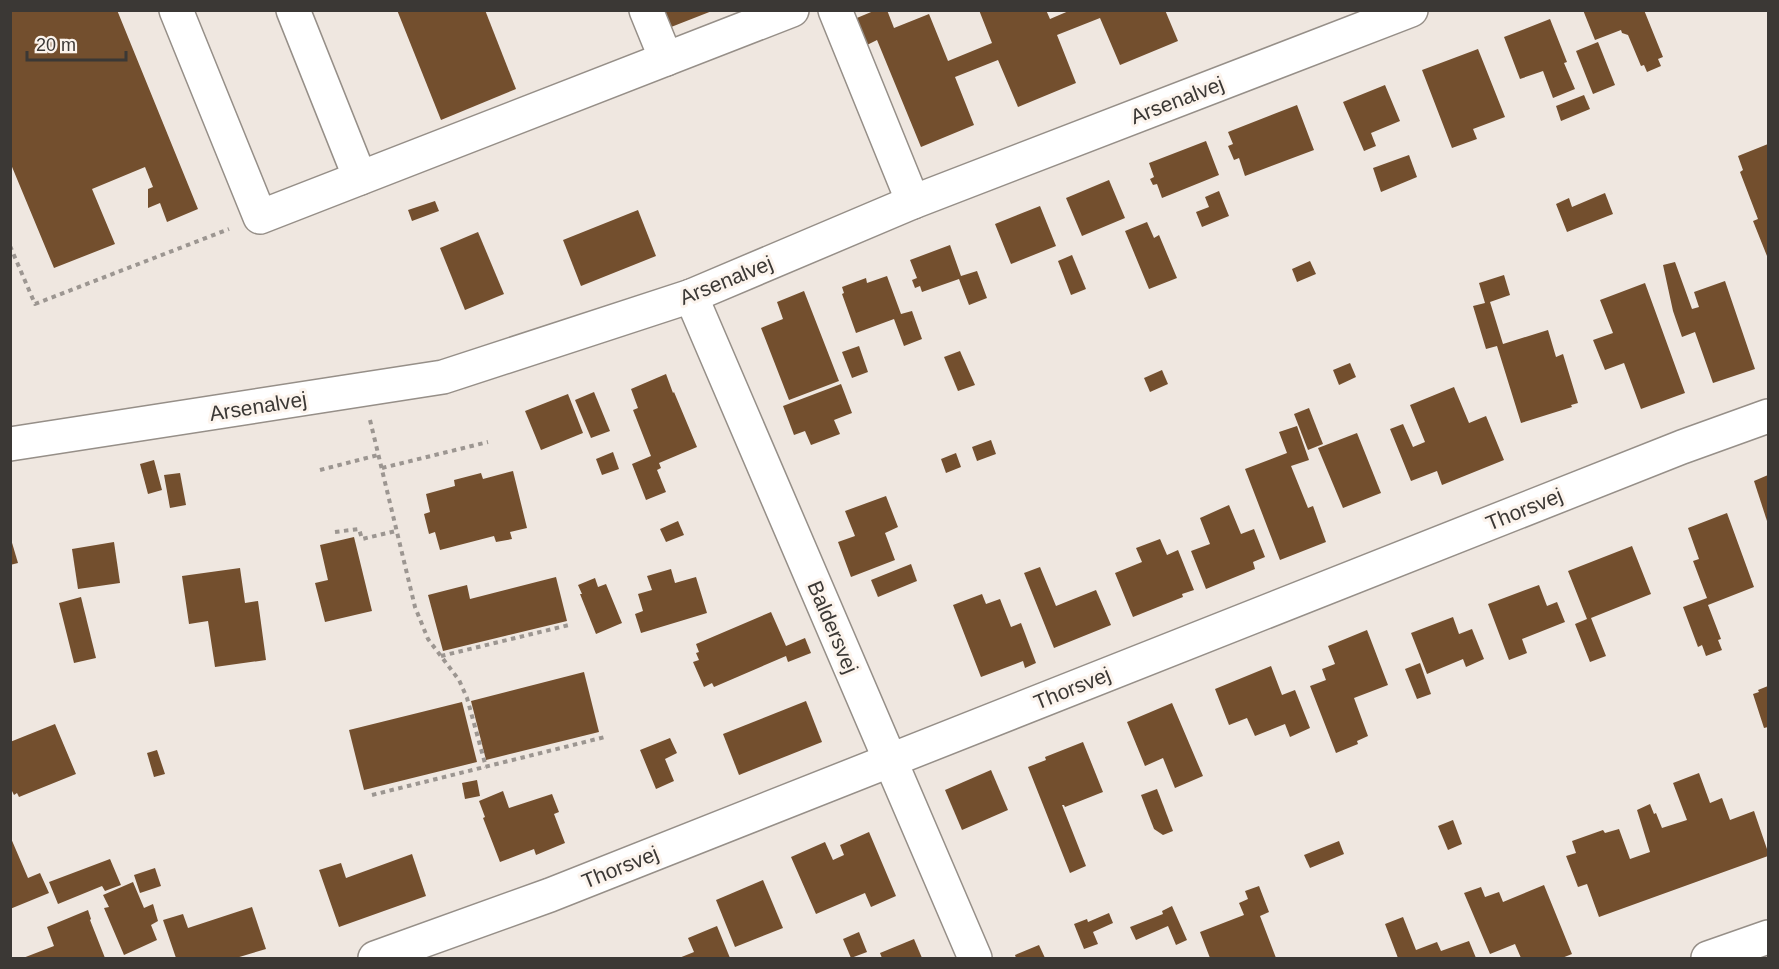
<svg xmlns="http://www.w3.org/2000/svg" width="1779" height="969" font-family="Helvetica,sans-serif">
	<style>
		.building { fill: #734f2e }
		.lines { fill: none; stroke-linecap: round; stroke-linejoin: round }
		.minor-casing { stroke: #968f88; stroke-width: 36 }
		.path { stroke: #9c9691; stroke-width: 4; stroke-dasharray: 4.5 4.5; stroke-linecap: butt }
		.minor { stroke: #fff; stroke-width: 33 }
		.labels { text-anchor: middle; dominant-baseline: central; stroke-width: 6; stroke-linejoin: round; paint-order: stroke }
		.street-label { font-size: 21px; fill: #3b3835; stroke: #fcf4ed }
	</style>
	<rect width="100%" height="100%" fill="#efe7e0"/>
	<g class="building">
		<polygon points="10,10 117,10 198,209 167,222 160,203 148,208 148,189 153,187 145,167 92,189 115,244 54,268 10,162"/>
		<polygon points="397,10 485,10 516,89 441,120"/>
		<polygon points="659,10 712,10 712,11 666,29"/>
		<polygon points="876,10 887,10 894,28 929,14 948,61 992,43 979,10 1046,10 1050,19 1071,10 1165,10 1178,41 1120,65 1100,18 1057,35 1076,83 1018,107 998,60 955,77 974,125 921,147 877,40 863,47 852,20"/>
		<polygon points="1583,10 1644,10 1663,57 1658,59 1661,66 1647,72 1644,65 1641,66 1628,35 1622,33 1621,30 1595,40"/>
		<polygon points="1550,19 1567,62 1564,63 1575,89 1553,98 1543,71 1520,79 1504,37"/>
		<polygon points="1598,42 1615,85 1593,94 1576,51"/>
		<polygon points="1478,49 1505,117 1473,129 1477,139 1452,148 1422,70"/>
		<polygon points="1385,85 1400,121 1371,133 1376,146 1364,151 1343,102"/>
		<polygon points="1584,95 1590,109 1561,121 1556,106"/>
		<polygon points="1297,105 1314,150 1245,176 1239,158 1234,160 1228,146 1233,144 1228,132"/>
		<polygon points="1206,141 1219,175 1162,198 1157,184 1153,185 1150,179 1154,177 1149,163"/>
		<polygon points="1768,144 1768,256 1767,256 1753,221 1758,219 1740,172 1743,170 1738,156"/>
		<polygon points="1409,155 1417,177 1381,192 1373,168"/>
		<polygon points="1109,180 1125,218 1082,236 1066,198"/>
		<polygon points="1219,191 1229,216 1202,227 1196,212 1209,207 1205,197"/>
		<polygon points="1605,193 1613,214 1567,232 1556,204 1569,198 1572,207"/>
		<polygon points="435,201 439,211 412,221 408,210"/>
		<polygon points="1040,206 1056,246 1011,264 995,224"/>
		<polygon points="638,210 656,256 581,286 563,240"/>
		<polygon points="1147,222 1154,238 1159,235 1177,278 1149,289 1125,231"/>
		<polygon points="478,232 504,294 465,310 440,248"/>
		<polygon points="950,245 961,276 977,271 987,298 969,305 959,279 922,292 920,286 915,288 912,280 917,278 910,260"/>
		<polygon points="1072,255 1086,289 1071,295 1058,261"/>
		<polygon points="1310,261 1316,274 1297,282 1292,269"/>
		<polygon points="1675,262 1692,309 1699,307 1694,292 1725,281 1755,369 1713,383 1695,332 1682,337 1673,311 1663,265"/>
		<polygon points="1504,275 1510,295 1490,302 1503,344 1548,330 1556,357 1563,354 1578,403 1571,405 1572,407 1521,423 1497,346 1486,349 1473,306 1485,303 1479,283"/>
		<polygon points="887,276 901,314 912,311 922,339 904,346 894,319 856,333 842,294 844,293 842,287 866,278 867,283"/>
		<polygon points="1645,283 1685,393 1641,409 1624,363 1605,370 1593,340 1613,333 1600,300"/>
		<polygon points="804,291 839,381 789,400 761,328 783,319 777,302"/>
		<polygon points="859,346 868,372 852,378 842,352"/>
		<polygon points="960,351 975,385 958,391 944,357"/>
		<polygon points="1350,363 1356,377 1339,385 1333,370"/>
		<polygon points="1162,370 1168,384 1150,392 1144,378"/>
		<polygon points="666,374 673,393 674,392 697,447 659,463 661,468 657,470 666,492 646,500 632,464 651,456 633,410 638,408 631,389"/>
		<polygon points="841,384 852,413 834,420 840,434 811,445 805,431 794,435 783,406"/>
		<polygon points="1454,387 1469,423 1486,416 1504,460 1442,485 1437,471 1411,481 1390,429 1403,424 1413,447 1425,442 1410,405"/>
		<polygon points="594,392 610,431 591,438 575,400"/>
		<polygon points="568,394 583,433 541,450 525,411"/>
		<polygon points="1309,408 1323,444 1308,450 1294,414"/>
		<polygon points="1297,426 1309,460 1291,466 1308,508 1313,506 1326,542 1280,560 1245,469 1287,453 1279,432"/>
		<polygon points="1357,433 1381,493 1343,508 1318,448"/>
		<polygon points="991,440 996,454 977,461 972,447"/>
		<polygon points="613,452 619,469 602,475 596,459"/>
		<polygon points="956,453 961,467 946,473 941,459"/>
		<polygon points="154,460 162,490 148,494 140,464"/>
		<polygon points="513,471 527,528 510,532 512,539 496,542 494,536 440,550 435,532 429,534 424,514 430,512 426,494 455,486 454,480 481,473 483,479"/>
		<polygon points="180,473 186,505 170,508 164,475"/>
		<polygon points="1768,475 1768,524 1754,481"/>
		<polygon points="886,496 898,527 885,533 895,560 851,577 838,542 855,536 845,511"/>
		<polygon points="1229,505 1241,534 1254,529 1265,557 1253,562 1255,569 1206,589 1191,551 1210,544 1200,518"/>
		<polygon points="1727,513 1754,587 1708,605 1721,639 1718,640 1722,650 1706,656 1702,645 1698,647 1683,607 1707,598 1693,561 1699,559 1688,528"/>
		<polygon points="678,521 684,535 666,542 660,529"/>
		<polygon points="10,536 18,563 10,565"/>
		<polygon points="354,537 372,611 325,622 315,583 328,580 320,545"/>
		<polygon points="1160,539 1167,555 1178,550 1194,590 1182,594 1183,597 1133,617 1115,573 1142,562 1136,548"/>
		<polygon points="114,542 120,583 78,589 72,549"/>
		<polygon points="1632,546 1651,594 1591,618 1606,656 1590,662 1575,624 1587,619 1568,571"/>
		<polygon points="911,564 917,581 878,597 871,580"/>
		<polygon points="1040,567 1056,606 1096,590 1111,625 1054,648 1024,573"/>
		<polygon points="240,568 245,603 258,601 266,660 215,667 208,621 189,624 182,576"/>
		<polygon points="671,569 675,583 696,577 707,613 641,633 635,614 643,611 638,594 652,590 647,576"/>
		<polygon points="556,577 567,621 443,651 428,595 467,585 470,599"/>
		<polygon points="595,578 598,587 606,584 622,623 596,634 580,594 582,594 578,585"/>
		<polygon points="1539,585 1547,606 1557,602 1565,622 1522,639 1527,653 1509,660 1488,604"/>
		<polygon points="982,594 986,604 1000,599 1011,627 1021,623 1036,663 1025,668 1023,661 981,677 953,605"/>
		<polygon points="81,597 96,658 74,663 59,603"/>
		<polygon points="771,612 786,646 805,638 811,653 788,662 786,656 714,687 712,683 704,687 693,662 699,660 696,653 699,652 696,644"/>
		<polygon points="1453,617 1459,634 1472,629 1484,659 1466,667 1463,659 1427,674 1411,633"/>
		<polygon points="1367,630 1388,685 1354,698 1368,736 1357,741 1358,744 1336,753 1310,686 1326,680 1322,669 1335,664 1328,646"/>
		<polygon points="1420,663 1431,694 1417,699 1405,669"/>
		<polygon points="1271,666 1282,695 1295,690 1310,728 1290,737 1285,724 1255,736 1247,718 1229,725 1215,689"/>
		<polygon points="584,672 599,732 486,760 471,701"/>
		<polygon points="1768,686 1768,727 1764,728 1753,694 1759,692 1758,690"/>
		<polygon points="806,701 822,742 739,775 723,734"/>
		<polygon points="462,702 477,762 364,790 349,730"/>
		<polygon points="1172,703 1203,776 1175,788 1163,758 1145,766 1127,722"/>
		<polygon points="55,724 76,774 19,797 17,793 14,795 10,787 10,782 12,781 10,777 10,742"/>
		<polygon points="670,738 677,753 665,759 674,781 656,789 640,750"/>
		<polygon points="1083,742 1103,792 1065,807 1064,805 1062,805 1086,866 1070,873 1028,767 1046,760 1045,757"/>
		<polygon points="157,750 165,774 154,777 147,753"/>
		<polygon points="991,770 1008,810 962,830 945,790"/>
		<polygon points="1699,773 1710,803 1722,798 1730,820 1754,811 1768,852 1768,856 1599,917 1587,884 1578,887 1566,856 1576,853 1572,841 1603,830 1605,833 1619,829 1630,859 1650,852 1637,810 1650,804 1654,814 1656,813 1662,828 1687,820 1673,783"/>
		<polygon points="477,780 480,796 465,799 462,783"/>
		<polygon points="1157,789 1173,831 1163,835 1154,829 1141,795"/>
		<polygon points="503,791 509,808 552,794 559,812 554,814 565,843 536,855 534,849 500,862 483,818 485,817 479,801"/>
		<polygon points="1453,820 1462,844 1448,850 1438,826"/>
		<polygon points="869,832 896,896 871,907 865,893 816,914 791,857 825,842 833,860 844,855 840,845"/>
		<polygon points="10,836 28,878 40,873 49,893 10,909"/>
		<polygon points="1339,841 1344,854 1310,868 1304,855"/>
		<polygon points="412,854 426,896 339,927 319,870 341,863 346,878"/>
		<polygon points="110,859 121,885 105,891 102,886 58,904 49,882"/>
		<polygon points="155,868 161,886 140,893 134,875"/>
		<polygon points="763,880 783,928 735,947 716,900"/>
		<polygon points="133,882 144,908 153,904 158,921 151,925 157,940 124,955 104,908 109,907 103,895"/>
		<polygon points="1544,885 1572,954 1562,958 1521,958 1515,944 1490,954 1464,893 1481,887 1485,897 1499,892 1503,902"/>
		<polygon points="1259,886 1269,912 1260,916 1276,958 1210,958 1200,932 1244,915 1239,903 1248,899 1245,891"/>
		<polygon points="1172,906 1187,940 1176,945 1168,926 1136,940 1130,927 1163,914 1162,911"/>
		<polygon points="252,907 266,949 236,958 176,958 163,920 183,914 188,928"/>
		<polygon points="88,910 91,919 90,920 105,958 23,958 54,946 47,927"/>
		<polygon points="1109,913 1113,923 1093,932 1098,944 1084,949 1074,924 1087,919 1088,922"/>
		<polygon points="1403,917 1416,950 1437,942 1441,951 1469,941 1476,958 1398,958 1385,924"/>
		<polygon points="717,926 730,958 679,958 694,952 688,938"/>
		<polygon points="859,932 867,952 851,958 843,939"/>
		<polygon points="914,939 922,958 882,958 880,953"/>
		<polygon points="1039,945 1045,958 1016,958 1015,955"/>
	</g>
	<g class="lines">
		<defs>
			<g id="minor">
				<polyline points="176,10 260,217 792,10"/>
				<polyline points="293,10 360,178"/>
				<polyline points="646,10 666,59"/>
				<polyline points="835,10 913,202"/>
				<polyline points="691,296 975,958"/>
				<polyline points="10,444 443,377 691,296 913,202 1411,10"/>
				<polyline points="375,958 550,895 1682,447 1768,416"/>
				<polyline points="1708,958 1768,937"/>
			</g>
		</defs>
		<use href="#minor" class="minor-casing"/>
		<g class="path">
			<polyline points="10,246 35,304 229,229"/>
			<polyline points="370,420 415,607 428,639 459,680 467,698 486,767"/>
			<polyline points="382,468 488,442"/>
			<polyline points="320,470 378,455"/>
			<polyline points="335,532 359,529 362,539 396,531"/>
			<polyline points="441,656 569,625"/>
			<polyline points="372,795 605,737"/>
		</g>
		<use href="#minor" class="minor"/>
	</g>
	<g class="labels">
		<g class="street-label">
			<text transform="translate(1177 100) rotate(-21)">Arsenalvej</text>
			<text transform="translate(726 280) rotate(-22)">Arsenalvej</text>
			<text transform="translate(258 406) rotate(-9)">Arsenalvej</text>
			<text transform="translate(1524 509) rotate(-22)">Thorsvej</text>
			<text transform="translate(833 627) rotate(67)">Baldersvej</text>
			<text transform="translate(1072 688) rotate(-22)">Thorsvej</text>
			<text transform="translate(620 867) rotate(-22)">Thorsvej</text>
		</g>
	</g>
	<rect width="1779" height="969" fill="none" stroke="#3b3835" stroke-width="24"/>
	<path d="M27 51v9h99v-9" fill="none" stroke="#3b3835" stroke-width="3"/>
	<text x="36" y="51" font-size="18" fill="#3b3835" stroke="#fcf4ed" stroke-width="4.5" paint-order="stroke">20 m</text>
</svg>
